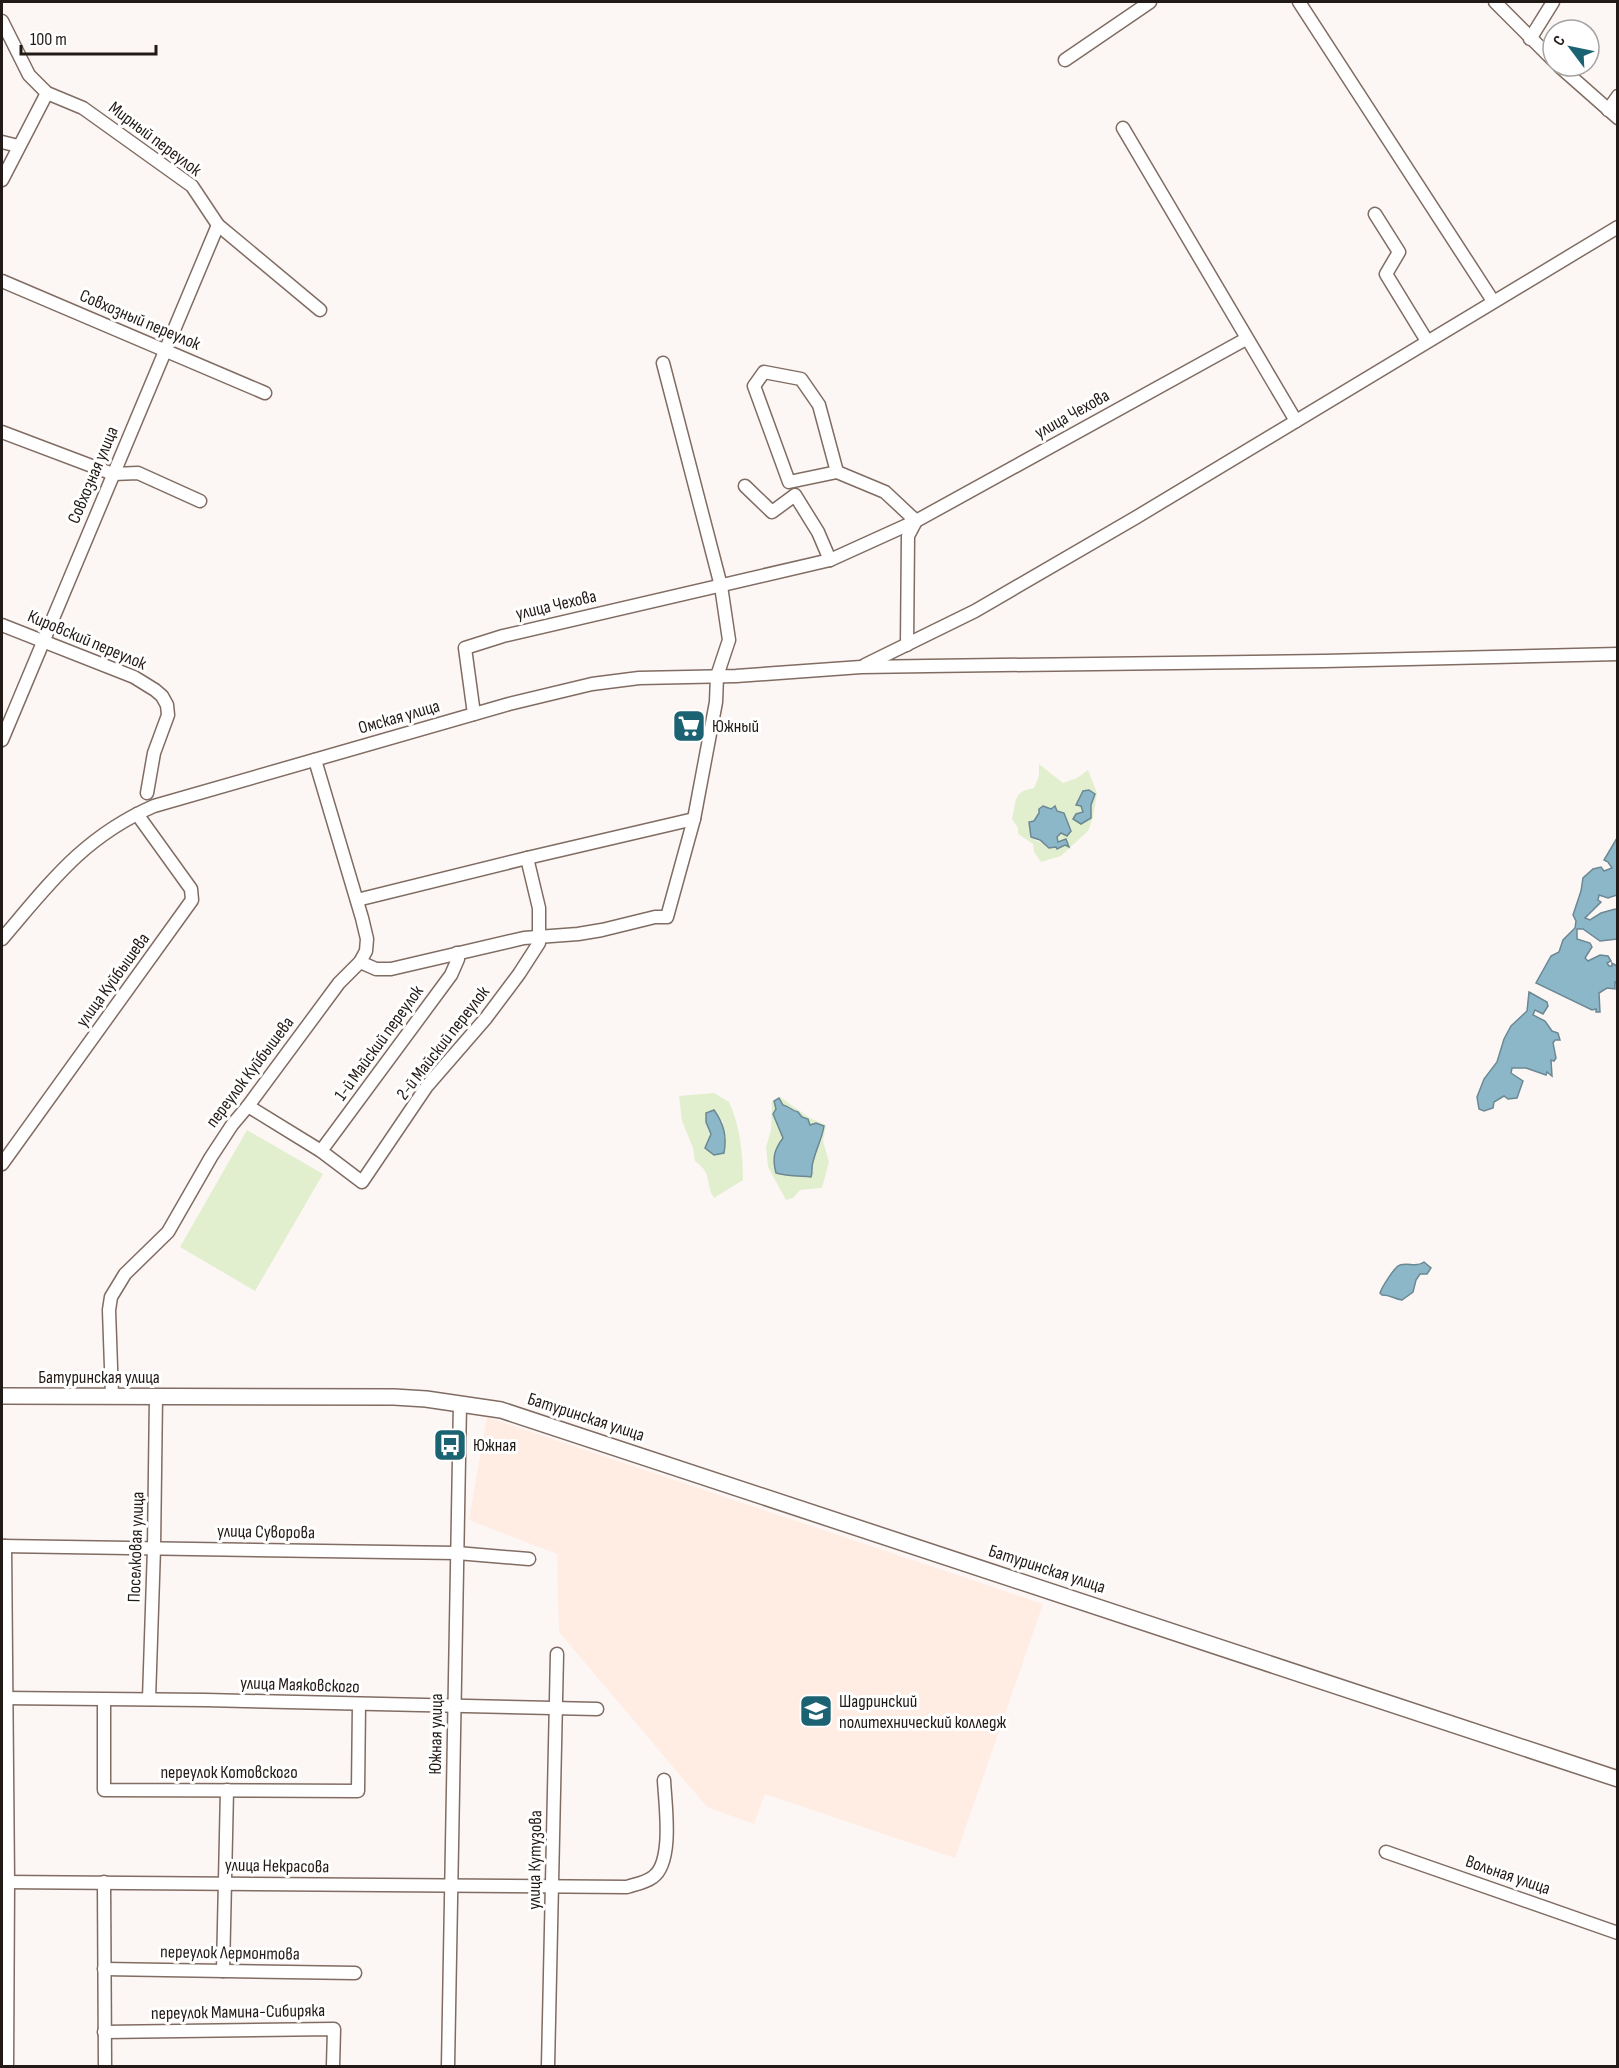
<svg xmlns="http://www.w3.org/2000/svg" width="1619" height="2068" font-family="'Sofia Sans Condensed',sans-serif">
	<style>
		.built { fill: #ffece3 }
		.green { fill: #e2efce; fill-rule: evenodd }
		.water { fill: #8cb7c9; stroke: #6c8893; stroke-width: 1.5 }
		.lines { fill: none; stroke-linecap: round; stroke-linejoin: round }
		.minor-casing { stroke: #806c62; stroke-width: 15 }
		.major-casing { stroke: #806c62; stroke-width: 18 }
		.minor { stroke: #fff; stroke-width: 12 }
		.major { stroke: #fff; stroke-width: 15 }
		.labels { text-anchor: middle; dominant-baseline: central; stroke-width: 6; stroke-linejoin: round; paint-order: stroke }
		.street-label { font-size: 18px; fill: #221a16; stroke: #fff }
		.poi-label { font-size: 18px; fill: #221a16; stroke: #fff; text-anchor: start }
	</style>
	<rect width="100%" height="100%" fill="#fcf7f5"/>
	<polygon class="built" points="487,1417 1043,1604 955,1858 765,1794 754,1824 707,1807 559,1632 557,1554 469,1520"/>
	<g class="green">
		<path d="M1039,764l24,19 14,-5 11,-8 9,23 -4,25 -5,13 -27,25 -20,6 -7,-10 -1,-8 -15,-10v-6l-6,-9c5,-19 0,-27 22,-31l5,-12zM1054,806l15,18 -2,12 -6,-3 -5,4 1,5 9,-3 3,7 -4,-1 -7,4 -23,-9 -1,-19 5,-8 12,-4z"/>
		<path d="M714,1093l15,9c11,23 14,52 14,78l-29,18c-10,-16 0,-23 -19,-37l-2,-13 -11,-27 -3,-25zM714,1110l9,12 3,18 -20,8 5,-14z"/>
		<path d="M780,1097l30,21 16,7 -3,16 6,21 -7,26 -22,2 -7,8 -7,2 -18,-33 -2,-20 5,-17 1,-29zM788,1106l5,5 5,1 24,27 -11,26 2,6c-12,4 -25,6 -37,2l5,-32 2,-3 -3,-7z"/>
		<polygon points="247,1130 323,1174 255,1291 180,1247"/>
	</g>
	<g class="water">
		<polygon points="1089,790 1095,794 1091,805 1091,818 1081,824 1073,819 1076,814 1083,812 1081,806 1076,805 1083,791"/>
		<polygon points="1043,806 1051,809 1055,806 1057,811 1064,813 1071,831 1067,836 1061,833 1057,837 1058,842 1066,839 1069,847 1065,845 1057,849 1056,847 1049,848 1040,840 1031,837 1029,822 1034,821 1039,813 1039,809"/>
		<polygon points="1617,838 1617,895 1608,898 1599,895 1598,900 1601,902 1585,918 1590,920 1601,913 1615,909 1617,910 1617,939 1600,941 1583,929 1577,929 1577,939 1590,943 1592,947 1585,958 1588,961 1600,955 1608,956 1611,961 1607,963 1609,966 1612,966 1612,963 1617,966 1617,983 1615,982 1615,989 1607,988 1599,993 1600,1012 1596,1012 1596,1009 1592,1010 1536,983 1551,956 1559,952 1563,940 1575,928 1576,921 1573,915 1581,891 1583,878 1593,869 1601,867 1604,871 1612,868 1608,862 1604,860"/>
		<polygon points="1529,992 1547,1002 1548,1006 1543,1014 1535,1010 1533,1015 1545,1021 1552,1031 1558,1033 1560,1040 1555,1040 1553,1043 1556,1058 1554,1061 1551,1060 1552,1076 1547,1072 1546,1075 1526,1068 1512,1068 1511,1073 1523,1081 1517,1098 1508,1099 1504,1096 1494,1102 1493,1108 1484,1111 1479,1109 1477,1097 1484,1079 1497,1062 1504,1039 1511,1026 1527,1011"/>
		<path d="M779,1098l4,7c6,1 9,6 15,7l4,5 6,2 2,6 6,-2 8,3c-2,13 -8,23 -11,36 -2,5 0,9 -2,15 -11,-1 -25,-1 -35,-4 -4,-15 -2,-23 7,-35l-10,-24 3,-5 -2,-8z"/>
		<path d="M714,1110c10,14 13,26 10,43l-10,2 -9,-7 6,-14 -5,-12v-9z"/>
		<path d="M1424,1262l7,6 -4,6h-7l-4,6 -3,12 -11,8c-8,-1 -11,-5 -20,-5l-2,-2c2,-6 15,-27 20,-28 9,-3 16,3 24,-3z"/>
	</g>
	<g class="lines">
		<defs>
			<g id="minor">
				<polyline points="1299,2 1493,301"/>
				<polyline points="1495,2 1553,60"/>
				<polyline points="2,21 29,75 47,93 83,108 192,186 218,225 320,310"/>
				<polyline points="1530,39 1553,2"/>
				<polyline points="1065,60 1150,2"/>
				<polyline points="1559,66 1618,118"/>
				<polyline points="1608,110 1618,96"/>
				<polyline points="1123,128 1296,421"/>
				<polyline points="2,142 18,146"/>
				<polyline points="2,180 47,93"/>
				<polyline points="1375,214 1399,252 1386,274 1427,341"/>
				<polyline points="2,281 265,393"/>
				<polyline points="2,432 113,474 138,473 200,501"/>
				<polyline points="745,486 772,512 795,495 818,532 830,560"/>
				<polyline points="2,625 134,677 155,690 162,696 167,705 168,715 154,753 147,793"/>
				<polyline points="907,645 908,536 916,521 1246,339"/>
				<polyline points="865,665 975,611 1135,518 1618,227"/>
				<polyline points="474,714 465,648 503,636 830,560 916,521 885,492 837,472 789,482 754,386 764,372 801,379 819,405 837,472"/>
				<polyline points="2,740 218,225"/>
				<polyline points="357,900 527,858 694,819"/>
				<path d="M2,939c48,-56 81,-102 152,-133l355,-102 83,-20 47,-6 97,-2 125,-9 67,-1 396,-5 294,-7"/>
				<polyline points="360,962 376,969 391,969 524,938 578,934 602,930 655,917 667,917 694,819 716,702 717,676 729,640 721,586 663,363"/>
				<polyline points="248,1106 321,1151 362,1182 427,1086 486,1018 519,974 539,943 539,908 527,858"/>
				<polyline points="321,1151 451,975 458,959 457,953"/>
				<polyline points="2,1164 192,900 191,889 137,814"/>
				<polyline points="112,1396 109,1310 111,1297 125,1274 168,1232 211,1157 232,1125 248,1106 339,983 360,962 366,951 367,939 362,918 315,760"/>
				<polyline points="2,1546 457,1553 529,1559"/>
				<polyline points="5,1546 8,1882 7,2066"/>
				<polyline points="2,1698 205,1700 597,1709"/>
				<polyline points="149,1699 154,1548 156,1396"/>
				<polyline points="104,1700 104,1790 358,1791 359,1704"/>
				<polyline points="1386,1852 1618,1933"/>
				<path d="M2,1882l625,5c9,-3 18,-4 26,-10 21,-15 12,-74 11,-97"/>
				<polyline points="104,1882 105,2066"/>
				<polyline points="104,1969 355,1973"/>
				<polyline points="223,1971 227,1790"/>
				<polyline points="104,2032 334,2029 333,2066"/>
				<polyline points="448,2066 460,1403"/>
				<polyline points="548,2066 557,1654"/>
			</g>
			<polyline id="major" points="2,1396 394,1397 426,1399 501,1410 1618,1779"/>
		</defs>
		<use href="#minor" class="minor-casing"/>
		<use href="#major" class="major-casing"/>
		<use href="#minor" class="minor"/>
		<use href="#major" class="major"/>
	</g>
	<defs>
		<symbol id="supermarket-square" viewBox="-11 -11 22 22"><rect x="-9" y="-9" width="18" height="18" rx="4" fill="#1b6372" stroke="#fff"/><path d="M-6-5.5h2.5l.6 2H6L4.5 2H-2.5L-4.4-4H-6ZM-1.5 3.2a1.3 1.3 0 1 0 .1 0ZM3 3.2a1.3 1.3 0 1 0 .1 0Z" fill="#fff"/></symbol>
		<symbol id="bus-square" viewBox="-11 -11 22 22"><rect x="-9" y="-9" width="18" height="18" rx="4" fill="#1b6372" stroke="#fff"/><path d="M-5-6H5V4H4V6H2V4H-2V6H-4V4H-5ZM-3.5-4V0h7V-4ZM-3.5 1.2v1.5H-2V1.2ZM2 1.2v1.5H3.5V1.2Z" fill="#fff"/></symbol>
		<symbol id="university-square" viewBox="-11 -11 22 22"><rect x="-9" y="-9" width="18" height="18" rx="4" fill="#1b6372" stroke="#fff"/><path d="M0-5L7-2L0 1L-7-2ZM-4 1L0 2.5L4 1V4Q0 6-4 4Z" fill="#fff"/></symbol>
	</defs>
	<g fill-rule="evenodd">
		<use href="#supermarket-square" x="670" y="707" width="38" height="38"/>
		<use href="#bus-square" x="431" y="1426" width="38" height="38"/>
		<use href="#university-square" x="797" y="1692" width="38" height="38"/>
	</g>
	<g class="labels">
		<g class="street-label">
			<text transform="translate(155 139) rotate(37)">Мирный переулок</text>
			<text transform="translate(140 320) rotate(23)">Совхозный переулок</text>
			<text transform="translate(1072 414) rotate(-29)">улица Чехова</text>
			<text transform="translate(93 475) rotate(-67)">Совхозная улица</text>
			<text transform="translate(556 605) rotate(-13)">улица Чехова</text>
			<text transform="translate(87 640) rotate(23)">Кировский переулок</text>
			<text transform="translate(399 717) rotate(-16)">Омская улица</text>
			<text transform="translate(113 980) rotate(-54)">улица Куйбышева</text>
			<text transform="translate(379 1043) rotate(-54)">1-й Майский переулок</text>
			<text transform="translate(443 1043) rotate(-52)">2-й Майский переулок</text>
			<text transform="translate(250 1072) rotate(-53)">переулок Куйбышева</text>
			<text x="99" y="1377">Батуринская улица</text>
			<text transform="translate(586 1417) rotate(18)">Батуринская улица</text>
			<text transform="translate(266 1532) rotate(1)">улица Суворова</text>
			<text transform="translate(136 1547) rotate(-88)">Поселковая улица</text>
			<text transform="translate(1047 1569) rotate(18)">Батуринская улица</text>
			<text transform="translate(300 1685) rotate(2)">улица Маяковского</text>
			<text transform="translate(436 1734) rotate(-89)">Южная улица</text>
			<text x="229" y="1772">переулок Котовского</text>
			<text transform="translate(535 1860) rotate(-89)">улица Кутузова</text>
			<text transform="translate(277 1866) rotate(1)">улица Некрасова</text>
			<text transform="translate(1508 1875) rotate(19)">Вольная улица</text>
			<text transform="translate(230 1953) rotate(1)">переулок Лермонтова</text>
			<text transform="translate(238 2012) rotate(-1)">переулок Мамина-Сибиряка</text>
		</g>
		<g class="poi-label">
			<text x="712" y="726">Южный</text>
			<text x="473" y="1445">Южная</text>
			<text x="839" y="1701">Шадринский<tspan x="839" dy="21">политехнический колледж</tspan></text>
		</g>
	</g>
	<rect width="1619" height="2068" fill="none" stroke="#221a16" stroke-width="6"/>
	<g transform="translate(1571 48) rotate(302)"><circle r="28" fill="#ffffff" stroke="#a7a3a2" stroke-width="1.5"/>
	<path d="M0-4.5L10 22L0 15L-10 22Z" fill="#1b6372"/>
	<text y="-9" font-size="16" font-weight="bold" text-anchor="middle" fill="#221a16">С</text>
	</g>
	<path d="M21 45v9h135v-9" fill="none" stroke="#221a16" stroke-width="3"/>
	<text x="30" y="45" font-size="18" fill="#221a16" stroke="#ffffff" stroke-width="4.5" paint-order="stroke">100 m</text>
</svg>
